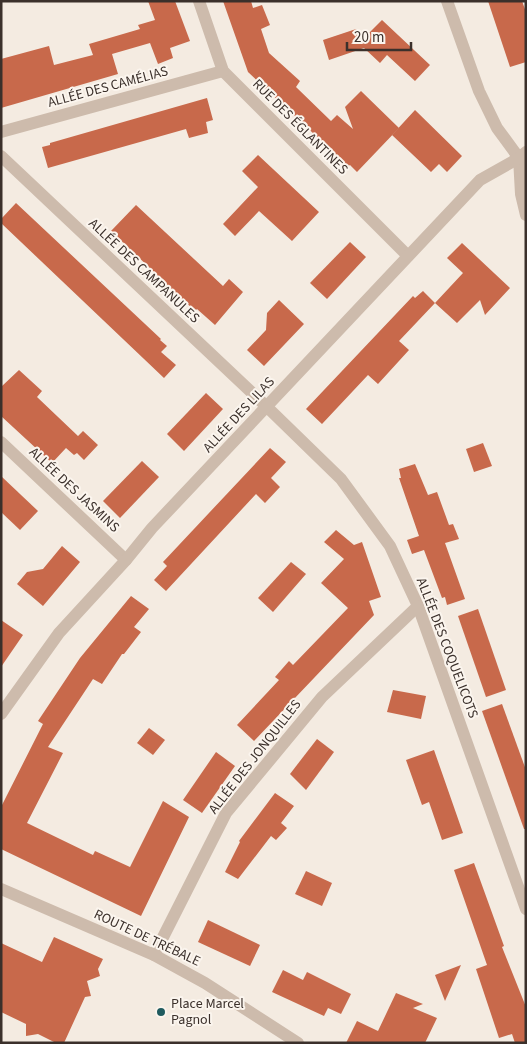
<svg xmlns="http://www.w3.org/2000/svg" width="527" height="1044" font-family="'Source Sans 3',sans-serif">
	<style>
		.building { fill: #c8694b }
		.lines { fill: none; stroke-linecap: round; stroke-linejoin: round }
		.minor { stroke: #cdbbac; stroke-width: 12 }
		.poi-dot { fill: #1f5a5e; stroke: #fbf5ee; stroke-width: 2 }
		.labels { text-anchor: middle; dominant-baseline: central; stroke-width: 4; stroke-linejoin: round; paint-order: stroke }
		.street-label { font-size: 14px; fill: #3b302b; stroke: #fbf5ee }
		.poi-label { font-size: 14px; fill: #3b302b; stroke: #fbf5ee; text-anchor: start }
	</style>
	<rect width="100%" height="100%" fill="#f4ebe1"/>
	<g class="building">
		<polygon points="148,1 175,1 190,41 170,48 173,58 158,64 150,43 112,54 118,74 1,108 1,59 49,46 54,65 93,55 89,44 140,29 138,25 155,20"/>
		<polygon points="223,1 251,1 253,8 262,5 270,25 261,29 269,53 300,81 296,87 331,121 337,115 353,129 345,107 361,91 399,128 357,172 350,165 348,166 248,72"/>
		<polygon points="488,1 522,1 526,12 526,62 510,67"/>
		<polygon points="382,20 430,65 415,81 387,55 380,63 364,48 329,60 323,40 356,29 365,37"/>
		<polygon points="207,98 213,120 206,122 208,133 189,138 186,129 48,168 42,147 50,145 50,143"/>
		<polygon points="415,110 462,156 447,172 439,164 431,172 392,135"/>
		<polygon points="258,155 319,212 292,241 259,211 235,236 223,224 258,187 242,171"/>
		<polygon points="16,203 161,339 160,340 167,346 161,352 176,365 164,378 1,223 1,219"/>
		<polygon points="136,205 223,286 229,279 243,292 215,325 197,309 195,311 111,231"/>
		<polygon points="350,242 366,257 327,299 310,283"/>
		<polygon points="462,243 510,288 485,315 480,300 457,323 435,303 399,341 409,350 378,384 368,375 322,424 306,409 413,296 415,298 423,291 435,303 463,273 447,258"/>
		<polygon points="279,300 304,324 264,366 247,350 266,330 267,313"/>
		<polygon points="19,370 42,391 37,397 78,436 83,431 98,445 84,460 77,453 74,455 66,448 52,463 1,416 1,387"/>
		<polygon points="206,393 223,409 184,451 167,434"/>
		<polygon points="483,443 492,466 474,472 466,449"/>
		<polygon points="270,448 286,462 271,478 280,487 265,503 256,494 166,591 154,580 167,566 163,562"/>
		<polygon points="142,461 159,477 120,518 103,501"/>
		<polygon points="415,464 428,495 437,492 449,525 453,524 459,539 445,543 465,599 447,605 445,597 442,598 424,550 412,554 407,540 419,536 399,478 401,478 399,469"/>
		<polygon points="1,476 38,511 20,530 1,512"/>
		<polygon points="336,530 354,545 362,542 381,597 369,601 374,615 254,741 237,725 279,680 275,677 289,661 293,665 348,608 321,583 344,559 324,542"/>
		<polygon points="62,546 80,562 43,606 17,584 27,572 43,569"/>
		<polygon points="291,562 306,574 273,612 258,598"/>
		<polygon points="131,596 149,609 134,627 141,632 124,654 122,654 102,684 93,679 48,747 63,753 27,823 93,855 95,851 130,867 163,801 189,817 141,916 1,849 1,807 43,724 38,721 80,658"/>
		<polygon points="478,609 506,690 486,697 458,616"/>
		<polygon points="1,620 23,635 1,667"/>
		<polygon points="393,690 426,696 421,719 387,712"/>
		<polygon points="502,704 526,770 526,829 524,829 482,711"/>
		<polygon points="149,728 165,740 153,755 137,743"/>
		<polygon points="317,739 334,752 306,790 290,774"/>
		<polygon points="434,750 463,833 442,840 429,802 422,805 406,760"/>
		<polygon points="216,752 235,766 202,813 183,800"/>
		<polygon points="275,793 294,806 281,823 287,828 276,840 271,836 238,879 225,872 240,842 239,841"/>
		<polygon points="474,863 504,946 502,947 526,1007 526,1043 515,1043 512,1034 499,1038 476,969 487,965 454,870"/>
		<polygon points="306,871 332,883 322,906 295,894"/>
		<polygon points="208,920 260,945 250,966 198,942"/>
		<polygon points="54,937 103,959 98,969 100,976 87,981 91,996 85,997 64,1043 56,1043 38,1034 26,1036 26,1024 1,1012 1,943 42,962"/>
		<polygon points="461,965 445,1001 435,975"/>
		<polygon points="283,970 303,980 307,972 351,994 341,1014 328,1008 324,1016 272,992"/>
		<polygon points="396,993 423,1004 413,1008 437,1018 425,1043 346,1043 357,1021 378,1031"/>
	</g>
	<g class="lines">
		<g class="minor">
			<polyline points="199,1 223,71 408,256"/>
			<polyline points="447,1 479,91 497,128 519,158 521,194 526,215"/>
			<polyline points="1,132 223,71"/>
			<polyline points="1,156 267,407 341,479 390,546 418,606 526,909"/>
			<polyline points="1,442 126,560"/>
			<polyline points="1,714 59,633 126,560 152,528 480,180 519,158 526,152"/>
			<polyline points="1,889 154,955 205,983 298,1043"/>
			<polyline points="154,955 226,813 322,697 418,606"/>
		</g>
	</g>
	<circle class="poi-dot" cx="161" cy="1012" r="5"/>
	<g class="labels">
		<g class="street-label">
			<text transform="translate(108 87) rotate(-15)">ALLÉE DES CAMÉLIAS</text>
			<text transform="translate(300 127) rotate(45)">RUE DES ÉGLANTINES</text>
			<text transform="translate(144 271) rotate(43)">ALLÉE DES CAMPANULES</text>
			<text transform="translate(239 415) rotate(-47)">ALLÉE DES LILAS</text>
			<text transform="translate(74 490) rotate(43)">ALLÉE DES JASMINS</text>
			<text transform="translate(447 648) rotate(69)">ALLÉE DES COQUELICOTS</text>
			<text transform="translate(255 757) rotate(-52)">ALLÉE DES JONQUILLES</text>
			<text transform="translate(147 938) rotate(25)">ROUTE DE TRÉBALE</text>
		</g>
		<g class="poi-label">
			<text x="171" y="1004">Place Marcel<tspan x="171" dy="16">Pagnol</tspan></text>
		</g>
	</g>
	<rect width="527" height="1044" fill="none" stroke="#3b302b" stroke-width="5"/>
	<path d="M347 42v8h64v-8" fill="none" stroke="#3b302b" stroke-width="2.5"/>
	<text x="354" y="42" font-size="15" fill="#3b302b" stroke="#fbf5ee" stroke-width="4" paint-order="stroke">20 m</text>
</svg>
